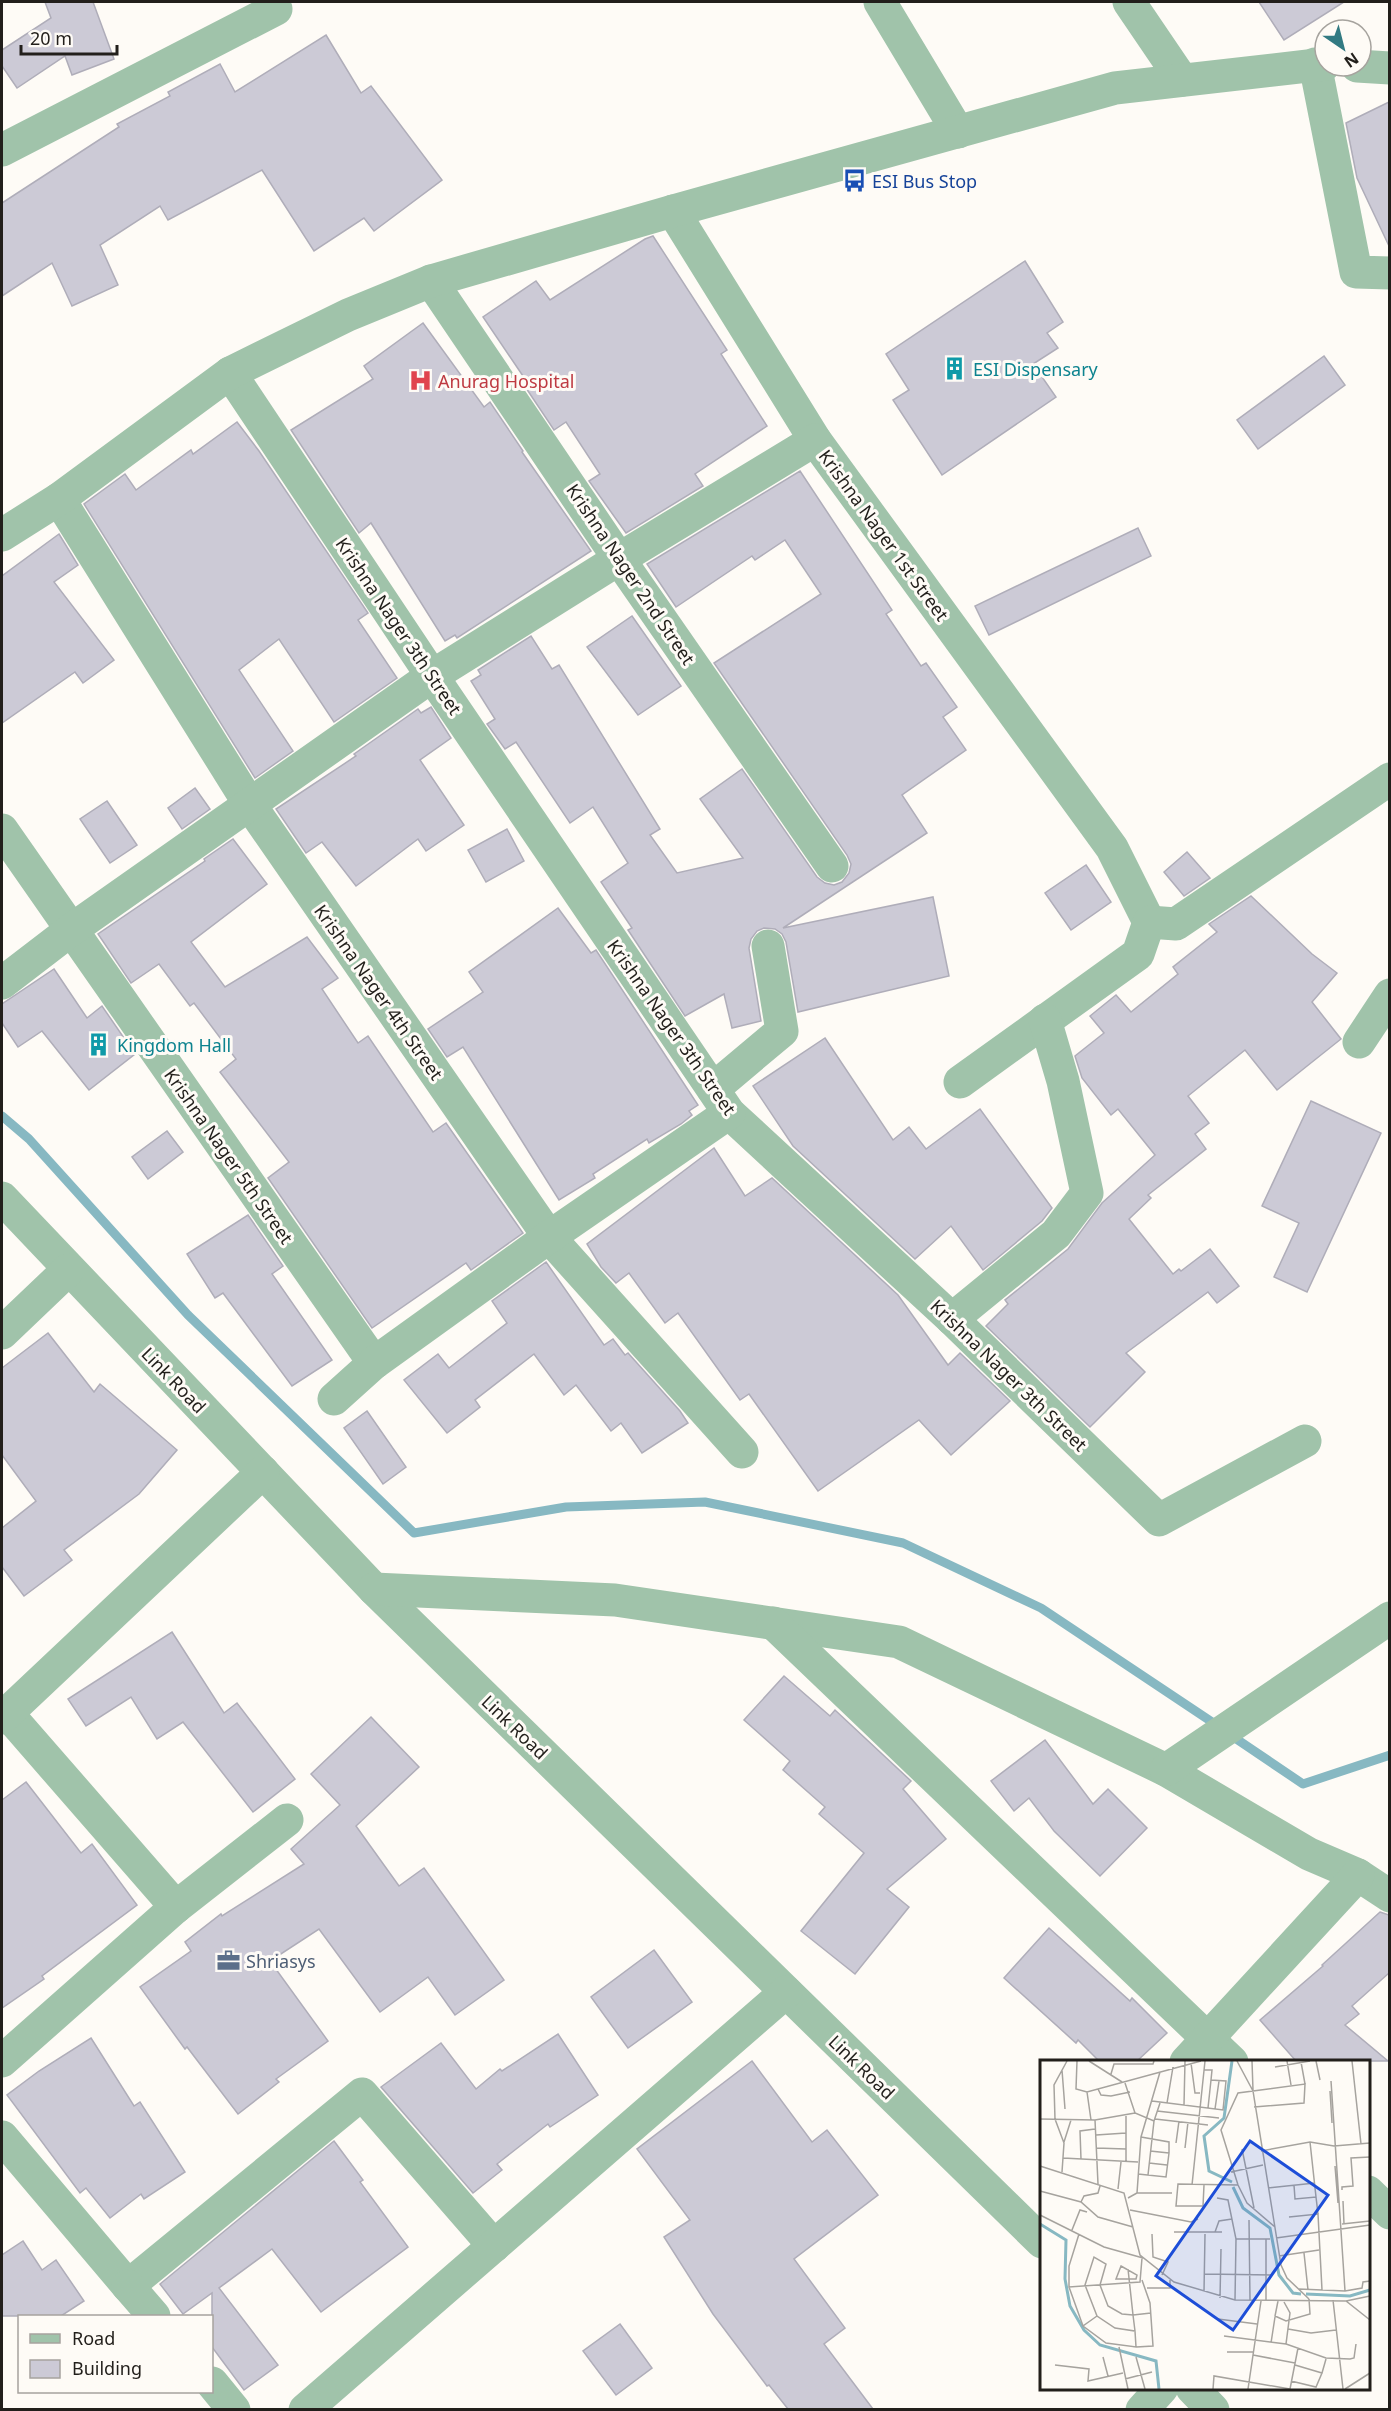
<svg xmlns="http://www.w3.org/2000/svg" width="1391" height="2411" font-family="'Noto Sans',sans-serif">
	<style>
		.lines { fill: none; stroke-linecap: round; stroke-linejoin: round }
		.stream { stroke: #87b8c2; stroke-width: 9 }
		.building { fill: #cccad6; stroke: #afadb9; stroke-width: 1.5 }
		.minor { stroke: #a0c3aa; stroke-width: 33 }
		.labels { text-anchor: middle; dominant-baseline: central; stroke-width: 6; stroke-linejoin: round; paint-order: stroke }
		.transit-label { font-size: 18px; fill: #164399; stroke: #fefbf6; text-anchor: start }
		.culture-label { font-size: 18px; fill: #0d838f; stroke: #fefbf6; text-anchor: start }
		.health-label { font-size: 18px; fill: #be3a42; stroke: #fefbf6; text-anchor: start }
		.street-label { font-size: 18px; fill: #221f1b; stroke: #fefbf6 }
		.service-label { font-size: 18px; fill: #4e5e75; stroke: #fefbf6; text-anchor: start }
		.inset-river { fill: none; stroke: #87b8c2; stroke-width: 3 }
		.inset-road { fill: none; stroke: #a6a39e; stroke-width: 1.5 }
		.view { fill: #1d4ed8; fill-opacity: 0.15; stroke: #1d4ed8; stroke-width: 3 }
		.inset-edge { fill: none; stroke: #221f1b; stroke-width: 3 }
	</style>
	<rect width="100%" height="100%" fill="#fefbf6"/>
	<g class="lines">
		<g class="stream">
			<polyline points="2,1116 29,1139 188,1315 414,1533 566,1507 705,1502 903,1543 1041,1608 1218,1726"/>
			<polyline points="1229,1734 1303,1784 1390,1755"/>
		</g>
	</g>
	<g class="building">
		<polygon points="45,2 93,2 114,59 72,75 65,56 17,88 2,66 2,50 51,18"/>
		<polygon points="1259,2 1344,2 1284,40"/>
		<polygon points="326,35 361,93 371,86 442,180 374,231 364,218 314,251 262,170 168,220 160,206 100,245 118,285 72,306 52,263 2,296 2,203 119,127 117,124 170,96 168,92 220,64 235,92"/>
		<polygon points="1389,102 1389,246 1357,178 1346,123"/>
		<polygon points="653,236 727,350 721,354 767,426 695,474 703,486 626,533 589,481 600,474 566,422 554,430 520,379 523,376 483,317 536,281 550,300 645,239"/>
		<polygon points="1025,261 1063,322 1047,333 1058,348 1033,364 1056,397 942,475 893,400 909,390 886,354"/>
		<polygon points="423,323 484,407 490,402 523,451 522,452 591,551 457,638 455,635 445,641 371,523 359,533 291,430 373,379 364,366"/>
		<polygon points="1324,356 1345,385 1258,449 1237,420"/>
		<polygon points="237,422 259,451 368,613 358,620 397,678 334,722 279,639 239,670 293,751 255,778 84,504 125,474 136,490 191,450 193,454"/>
		<polygon points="800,471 892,610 886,614 921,666 926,663 957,707 943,717 966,750 902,795 927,833 783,928 933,897 949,976 798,1012 786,942 782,934 775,929 764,928 757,931 751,939 749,948 761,1021 732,1028 724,994 685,1016 628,930 632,928 601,882 628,863 593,807 570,823 516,742 505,749 487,724 495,719 471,681 481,675 478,670 531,636 552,669 559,665 660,829 650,835 677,873 743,858 700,799 742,769 817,877 825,883 834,885 842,882 849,873 851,864 847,855 714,663 821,594 785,540 755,560 752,556 676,607 647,564"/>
		<polygon points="1138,528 1151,556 989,635 975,606"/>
		<polygon points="59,534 78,565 54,582 114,660 83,683 75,672 2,723 2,576"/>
		<polygon points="632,616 681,686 638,715 587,647"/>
		<polygon points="431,707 451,738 420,760 464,825 426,851 418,839 356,886 322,842 306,853 276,809 356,756 354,754 418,709 421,713"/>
		<polygon points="195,788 210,809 182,829 168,808"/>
		<polygon points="107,801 137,845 110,863 80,819"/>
		<polygon points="507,829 524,861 486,882 468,850"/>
		<polygon points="233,839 267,884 191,942 225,987 307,937 338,978 322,989 358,1043 368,1036 433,1132 446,1123 523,1233 471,1270 466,1263 372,1328 268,1178 289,1162 220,1072 236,1059 194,1003 190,1006 159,964 131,983 98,934 205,861 204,859"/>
		<polygon points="1187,852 1210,878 1184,896 1164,872"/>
		<polygon points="1086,865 1111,902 1071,930 1045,893"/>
		<polygon points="1251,896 1312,954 1337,973 1312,1002 1341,1039 1277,1090 1245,1050 1188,1096 1209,1123 1195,1134 1206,1149 1148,1195 1151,1198 1129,1219 1173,1274 1179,1269 1181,1271 1210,1249 1239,1286 1217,1303 1208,1292 1126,1353 1145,1372 1090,1427 986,1326 1008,1304 1005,1300 1068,1249 1102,1203 1155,1155 1118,1109 1111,1115 1082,1078 1075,1056 1104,1033 1090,1016 1116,995 1131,1012 1178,974 1173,967 1217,932 1209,924"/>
		<polygon points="558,908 591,953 596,950 698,1105 689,1111 692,1115 681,1124 649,1143 647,1139 593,1174 595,1178 559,1200 463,1047 447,1057 428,1029 483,992 469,972"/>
		<polygon points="54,969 87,1018 102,1006 135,1054 89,1090 42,1031 18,1047 2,1023 2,1004"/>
		<polygon points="825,1038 893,1140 909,1127 926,1149 980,1109 1052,1208 1042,1221 983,1270 951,1226 915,1259 793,1146 753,1086"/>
		<polygon points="1311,1101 1381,1133 1307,1292 1274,1277 1299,1223 1262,1206"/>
		<polygon points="167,1131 183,1152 148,1179 132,1157"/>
		<polygon points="714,1148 745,1196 772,1178 898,1295 948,1365 960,1353 1010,1401 951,1455 919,1420 818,1491 749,1394 740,1400 678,1313 665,1323 629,1273 616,1283 601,1267 587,1244"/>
		<polygon points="248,1215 283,1266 272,1274 332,1360 292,1386 223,1293 215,1298 187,1254"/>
		<polygon points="546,1262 604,1345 613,1339 625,1355 628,1353 680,1411 688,1423 642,1453 621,1423 611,1431 576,1385 564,1395 534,1354 475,1400 480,1407 447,1433 404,1380 438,1354 449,1368 507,1323 492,1301"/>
		<polygon points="48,1333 94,1392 100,1384 177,1450 139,1494 64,1550 72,1560 24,1596 2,1567 2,1528 36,1501 2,1455 2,1368"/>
		<polygon points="367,1411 406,1467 383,1484 344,1428"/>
		<polygon points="172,1632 224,1713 237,1703 295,1779 253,1812 183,1722 157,1739 131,1697 86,1726 68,1699"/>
		<polygon points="784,1676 830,1716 835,1710 911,1781 903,1789 946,1839 887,1889 909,1907 855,1974 801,1931 864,1853 819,1814 825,1807 783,1770 790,1761 744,1720"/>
		<polygon points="371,1717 419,1767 356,1826 399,1886 424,1868 504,1980 455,2015 428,1977 380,2012 319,1929 270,1961 328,2041 276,2079 279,2082 238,2114 187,2047 185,2049 140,1987 191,1951 185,1942 221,1914 222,1916 304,1864 291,1849 340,1805 311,1774"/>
		<polygon points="1045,1740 1093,1804 1108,1789 1147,1828 1100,1876 1054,1831 1029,1798 1014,1811 991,1781"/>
		<polygon points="26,1782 81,1853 92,1844 137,1905 42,1976 44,1979 2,2008 2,1800"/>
		<polygon points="1380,1912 1389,1915 1389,1973 1352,2006 1359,2014 1345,2025 1388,2061 1296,2061 1260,2020 1323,1966 1322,1965"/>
		<polygon points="1049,1928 1130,2001 1132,1998 1167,2033 1137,2061 1099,2061 1078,2040 1076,2043 1004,1978"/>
		<polygon points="654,1950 692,2002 628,2048 591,1997"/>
		<polygon points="558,2034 598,2095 550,2127 548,2124 497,2164 502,2170 473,2193 381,2087 441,2043 476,2089 500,2069 502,2071"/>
		<polygon points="91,2038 134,2106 140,2102 185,2172 144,2199 141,2194 110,2218 86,2188 80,2193 7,2095 39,2071"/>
		<polygon points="752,2061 812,2142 827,2130 878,2195 794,2259 845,2328 824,2344 873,2409 788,2409 769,2385 767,2386 713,2314 664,2237 690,2220 637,2149"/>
		<polygon points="334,2141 363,2180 360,2182 408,2247 321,2312 272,2249 219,2288 278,2365 244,2390 212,2347 212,2293 183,2314 160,2284"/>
		<polygon points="23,2241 42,2270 56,2260 84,2301 61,2316 2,2316 2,2255"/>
		<polygon points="620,2324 652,2368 616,2395 583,2351"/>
	</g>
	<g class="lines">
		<g class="minor">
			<polyline points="880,2 958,132"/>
			<polyline points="1129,2 1182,80"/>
			<polyline points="1315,64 1356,272 1390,273"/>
			<polyline points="1357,66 1390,68"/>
			<polyline points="2,150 276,9"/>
			<polyline points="673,211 815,440 1112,848 1149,922"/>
			<polyline points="431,281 619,559 832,866"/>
			<polyline points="230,373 432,676 729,1113 952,1319 1159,1520 1305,1441"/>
			<polyline points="59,499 250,805 549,1237 742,1452"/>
			<polyline points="2,535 59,499 230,373 348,315 431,281 673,211 1115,88 1325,64"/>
			<polyline points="2,830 374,1363"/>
			<polyline points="2,983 71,930 432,676 619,559 815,440"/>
			<polyline points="1359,1042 1390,995"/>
			<polyline points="960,1082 1138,954 1149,922 1176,924 1390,779"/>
			<polyline points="713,1089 782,1031 768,946"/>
			<polyline points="2,1198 374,1589 1042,2242"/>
			<polyline points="952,1319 1056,1234 1087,1193 1063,1081 1045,1020"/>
			<polyline points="2,1333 68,1270"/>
			<polyline points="334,1399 374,1363 549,1237 729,1113"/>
			<polyline points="374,1589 615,1600 899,1642 1166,1770 1309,1854 1358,1875 1390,1896"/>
			<polyline points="773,1623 1232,2062"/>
			<polyline points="7,1713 176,1907"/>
			<polyline points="2,1718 263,1472"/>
			<polyline points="1166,1770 1390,1618"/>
			<polyline points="2,2061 176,1907 287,1820"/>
			<polyline points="1186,2062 1358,1875"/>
			<polyline points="2,2137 128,2286 362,2094 494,2246"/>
			<polyline points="1368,2192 1390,2213"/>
			<polyline points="128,2286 154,2316"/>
			<polyline points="212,2383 234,2410"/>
			<polyline points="1192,2388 1213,2410"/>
			<polyline points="305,2410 786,1992"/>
			<polyline points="1142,2410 1162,2388"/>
		</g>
	</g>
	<defs>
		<symbol id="bus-bare" viewBox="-9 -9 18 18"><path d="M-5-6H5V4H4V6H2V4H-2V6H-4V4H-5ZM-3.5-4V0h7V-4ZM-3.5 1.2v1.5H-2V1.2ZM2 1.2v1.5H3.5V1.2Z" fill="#1a4fb4" stroke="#fefbf6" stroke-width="2.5" paint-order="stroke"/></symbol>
		<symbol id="building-bare" viewBox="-9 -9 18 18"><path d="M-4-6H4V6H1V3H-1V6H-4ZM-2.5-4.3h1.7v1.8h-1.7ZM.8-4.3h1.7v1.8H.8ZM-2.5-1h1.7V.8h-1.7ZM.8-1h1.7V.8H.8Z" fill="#0f9aa8" stroke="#fefbf6" stroke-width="2.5" paint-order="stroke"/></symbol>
		<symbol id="hospital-bare" viewBox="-9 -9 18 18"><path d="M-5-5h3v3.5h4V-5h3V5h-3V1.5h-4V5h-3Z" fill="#e0444e" stroke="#fefbf6" stroke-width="2.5" paint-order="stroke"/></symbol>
		<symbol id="office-bare" viewBox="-9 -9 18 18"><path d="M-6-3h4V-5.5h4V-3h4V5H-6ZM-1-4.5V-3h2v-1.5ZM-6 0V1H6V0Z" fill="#5c6f8a" stroke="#fefbf6" stroke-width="2.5" paint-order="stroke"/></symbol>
	</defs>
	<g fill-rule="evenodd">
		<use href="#bus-bare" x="838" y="164" width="33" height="33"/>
		<use href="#building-bare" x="938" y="352" width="33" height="33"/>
		<use href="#hospital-bare" x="404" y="364" width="33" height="33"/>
		<use href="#building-bare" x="82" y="1028" width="33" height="33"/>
		<use href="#office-bare" x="212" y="1944" width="33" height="33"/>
	</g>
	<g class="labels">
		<g class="transit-label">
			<text x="872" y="181">ESI Bus Stop</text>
		</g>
		<g class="culture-label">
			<text x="973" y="369">ESI Dispensary</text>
			<text x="117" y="1045">Kingdom Hall</text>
		</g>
		<g class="health-label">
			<text x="438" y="381">Anurag Hospital</text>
		</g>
		<g class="street-label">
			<text transform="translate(884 535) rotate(54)">Krishna Nager 1st Street</text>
			<text transform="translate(631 574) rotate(56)">Krishna Nager 2nd Street</text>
			<text transform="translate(399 626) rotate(56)">Krishna Nager 3th Street</text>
			<text transform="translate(379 992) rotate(55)">Krishna Nager 4th Street</text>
			<text transform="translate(672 1027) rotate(55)">Krishna Nager 3th Street</text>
			<text transform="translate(229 1156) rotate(55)">Krishna Nager 5th Street</text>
			<text transform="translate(1009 1375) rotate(44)">Krishna Nager 3th Street</text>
			<text transform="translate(174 1380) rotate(46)">Link Road</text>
			<text transform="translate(515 1727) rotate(44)">Link Road</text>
			<text transform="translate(862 2067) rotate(44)">Link Road</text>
		</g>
		<g class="service-label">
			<text x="246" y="1961">Shriasys</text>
		</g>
	</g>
	<g transform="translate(1040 2060)">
		<rect width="330" height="330" fill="#fefbf6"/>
		<path class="inset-river" d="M192,122l-23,-11 -5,-35 20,-18 8,-57M193,127l10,21 27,20 9,47 14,18 8,1M0,164l26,16 -1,39 5,27 14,24 16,15 56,16 3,28M266,234l44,2 20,-6"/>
		<path class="inset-road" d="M37,1l-1,28 11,3 114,-31M49,1l33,21M197,1l16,30 28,174 6,13 22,21M212,1l1,29M247,1l4,24M276,1l4,19M312,1l9,83M261,2l4,22M151,3l4,30h5M235,7l35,-6M22,10l3,39M71,14l3,-10h39l1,-3M291,21l14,210M85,23l10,30 19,8 6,-18M58,29l3,6 10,1 19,-4M290,31l2,32M47,32l4,28M112,41l71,9 3,-29 -15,-1 1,-10h-8M127,43l6,-36M144,45l1,-44M214,47l50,-4 1,-19 -67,9 -17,37 17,55 9,18 28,24M168,48l3,-28M175,49l4,-28M117,51l62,7M86,54v48M0,59l55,1 40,-7M115,59l53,6M55,60l3,64M56,75l30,-2M24,82l7,-22M270,82l6,55M136,83l3,-22M56,88l30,1M145,88l3,-26M202,89l12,59M110,91l19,2M221,91l49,-9 24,4 36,-3M23,98l75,4M41,99l-1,-28 15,-2M109,103l18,2M0,106l84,27 16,62 34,27 61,18 111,1 24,19M295,106l3,37M22,112l2,-29 -9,-24 -1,-34 13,-24M191,112l32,-7M98,114l28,3 3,-24v-11l-28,-5M108,115l6,-54M152,125l13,-124M164,125l-1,21h-27l2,-22 60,1M254,125l1,14 21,-2 2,17M228,128l47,-5M78,129l3,-27M302,130v-3l11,-1 -2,-28 19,-1M0,131l41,11 17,15 35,10M97,133h35M88,138l9,-5 4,-56 19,-65M177,138l11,2 8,39 -1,61M303,141l1,23M41,142l3,-6 14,-3 2,-7M90,150l61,12 7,-3M0,155l64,32 39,11M249,157l29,-3 4,76M209,160l1,80M302,164l28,-3M32,170l8,-20 7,2M134,172h48M175,172l4,-11 13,-2M39,174l-10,32v21l71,-5 2,-24M112,174l1,23 15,5 -6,13M236,178l94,-13M196,179h34M264,193l4,37M239,196l40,-6M81,206l16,9 -1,4h-20zM88,209l5,46 2,16 -20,-3 -18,-12 -12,-31 9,-28 12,7 -6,21 8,21 14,8 11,1 18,-2M165,214l67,1M29,227l14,39M107,228h23v-8M259,229l46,2 17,-3 1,-6 7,-1M164,232l1,-58M180,238l1,-49M293,240l10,89M226,241v-62M238,241l-3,15 11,5 24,-7 -1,-15M306,241l24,-5M244,242l6,11 -4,31 40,14 24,1 4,-1 2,-14M57,256l-14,10 23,17 30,4 -1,-16M178,259l39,5M248,269l23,4 25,-3M184,276l62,8M231,283l4,-26M79,287l9,42M96,287l17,-1 -3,-43 -8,-23M187,292h26M213,295l42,8M63,297l5,19M96,297l9,32M15,305l34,4 -1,12 35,-8M255,305l27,8 4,-14M85,319l27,-7M251,321l25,6 6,-14M173,329l1,-13 76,13M208,329l13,-88M250,329l8,-41M305,329l25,-16"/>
		<path class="view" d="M210,81l78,54 -95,135 -77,-54z"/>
		<rect width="330" height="330" class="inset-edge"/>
	</g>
	<rect width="1391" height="2411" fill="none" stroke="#221f1b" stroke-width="6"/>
	<rect x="18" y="2315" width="195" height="78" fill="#fefbf6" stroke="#a6a39e" stroke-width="1.5"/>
	<rect x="30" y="2334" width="30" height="9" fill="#a0c3aa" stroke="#a6a39e" stroke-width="1.5"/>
	<text x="72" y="2345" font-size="18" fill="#221f1b">Road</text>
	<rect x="30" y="2360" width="30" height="18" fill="#cccad6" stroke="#a6a39e" stroke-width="1.5"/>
	<text x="72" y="2375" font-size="18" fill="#221f1b">Building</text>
	<g transform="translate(1343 48) rotate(145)"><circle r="28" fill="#fefbf6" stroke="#a6a39e" stroke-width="1.5"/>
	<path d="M0-4.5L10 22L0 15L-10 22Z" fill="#327a82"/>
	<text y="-9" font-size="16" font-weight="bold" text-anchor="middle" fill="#221f1b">N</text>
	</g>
	<path d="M21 45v9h96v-9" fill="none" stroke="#221f1b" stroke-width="3"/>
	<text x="30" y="45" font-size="18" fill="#221f1b" stroke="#fefbf6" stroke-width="4.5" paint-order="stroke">20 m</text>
</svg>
